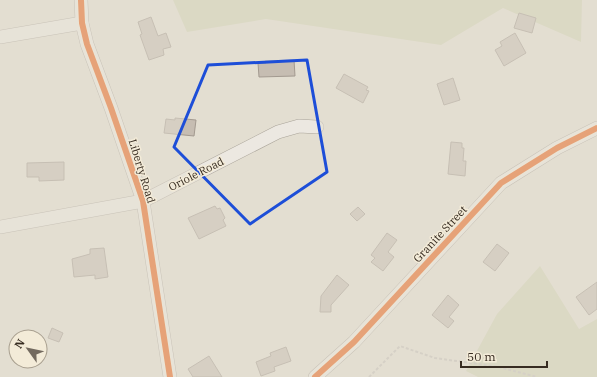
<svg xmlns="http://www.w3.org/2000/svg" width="597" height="377" font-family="'IBM Plex Serif',serif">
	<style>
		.green { fill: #d1d2b4 }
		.building { fill: #c6bdb2; stroke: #a39a90 }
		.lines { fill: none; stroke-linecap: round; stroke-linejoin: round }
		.minor-casing { stroke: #a9a399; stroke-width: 14 }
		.path { stroke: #c4bfb8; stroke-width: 2; stroke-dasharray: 3 2; stroke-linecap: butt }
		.minor { stroke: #ece8e1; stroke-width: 13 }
		.cycleway-casing { stroke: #f3ebd8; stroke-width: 8 }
		.cycleway { stroke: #e8590c; stroke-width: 6 }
		.marked { fill: none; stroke: #1d4ed8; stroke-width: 3; stroke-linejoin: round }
		.labels { text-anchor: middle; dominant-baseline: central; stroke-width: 3; stroke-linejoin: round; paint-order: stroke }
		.street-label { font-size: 11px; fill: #372c21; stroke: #f3ebd8 }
	</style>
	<rect width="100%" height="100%" fill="#e3ded1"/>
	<g class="green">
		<polygon points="173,0 582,0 581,42 503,8 441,45 266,19 187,32"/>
		<polygon points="540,266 579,329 597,319 597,377 478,377 466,371 497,314"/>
	</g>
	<g class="building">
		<polygon points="519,13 536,18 532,33 514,28"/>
		<polygon points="151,17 158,36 166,33 171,47 163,49 164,55 149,60 140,35 142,34 138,22"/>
		<polygon points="515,33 526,53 504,66 495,50 502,46 500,42"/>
		<polygon points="294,60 295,76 259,77 258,63 266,63 265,61"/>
		<polygon points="344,74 368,87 366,90 369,91 363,103 336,88"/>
		<polygon points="453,78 460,100 444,105 437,84"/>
		<polygon points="175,118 196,120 194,136 164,133 166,119 175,120"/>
		<polygon points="451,142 462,143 462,148 464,148 463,161 466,161 465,176 448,174"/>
		<polygon points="64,162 64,180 39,181 39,177 27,177 27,163"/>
		<polygon points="215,206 217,209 220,208 225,218 223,220 226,226 199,239 188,218"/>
		<polygon points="358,207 365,214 357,221 350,214"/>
		<polygon points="387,233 397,240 388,252 394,257 383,271 371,262 375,258 371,255"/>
		<polygon points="497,244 509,253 495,271 483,262"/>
		<polygon points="104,248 108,277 95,279 95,275 74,277 72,259 90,254 90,249"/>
		<polygon points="337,275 349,285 331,305 331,312 320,312 321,296"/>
		<polygon points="597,282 597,309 589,315 576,297"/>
		<polygon points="448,295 459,305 449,317 454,321 448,328 432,315"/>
		<polygon points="52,328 63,333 59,342 48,338"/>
		<polygon points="286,347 291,361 274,367 275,371 261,376 256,362 271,356 270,353"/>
		<polygon points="209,356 222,377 193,377 188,369"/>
	</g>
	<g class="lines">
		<defs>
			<g id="minor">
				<polyline points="81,0 82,23 87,44 111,108 143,201 170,377"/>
				<polyline points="0,37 82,23"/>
				<polyline points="0,227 143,201 278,132 299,126 317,127"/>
				<polyline points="315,377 354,342 501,183 557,148 597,128"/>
			</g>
		</defs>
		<use href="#minor" class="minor-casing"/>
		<polyline class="path" points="369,377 400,346 435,358 499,367 537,377"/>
		<use href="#minor" class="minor"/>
		<defs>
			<g id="cycleway">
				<polyline points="81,0 82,23 87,44 111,108 143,201 170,377"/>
				<polyline points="315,377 354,342 501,183 557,148 597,128"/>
			</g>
		</defs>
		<use href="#cycleway" class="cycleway-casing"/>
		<use href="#cycleway" class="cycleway"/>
	</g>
	<path d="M0 0H597V377H0ZM307,60l20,112 -77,52 -76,-77 34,-82z" fill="#e3ded1" fill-opacity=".55" fill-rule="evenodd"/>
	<path class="marked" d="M307,60l20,112 -77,52 -76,-77 34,-82z"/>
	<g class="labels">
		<g class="street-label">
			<text transform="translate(142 171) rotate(73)">Liberty Road</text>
			<text transform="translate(196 174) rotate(-27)">Oriole Road</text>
			<text transform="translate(440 234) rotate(-47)">Granite Street</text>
		</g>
	</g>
	<g transform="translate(28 349) rotate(303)"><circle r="19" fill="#f3ebd8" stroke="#a89f8f"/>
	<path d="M0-3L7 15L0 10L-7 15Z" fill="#736a5f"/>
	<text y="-6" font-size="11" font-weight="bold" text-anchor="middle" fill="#372c21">N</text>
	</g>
	<path d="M461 361v6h86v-6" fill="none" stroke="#372c21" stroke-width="2"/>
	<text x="467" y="361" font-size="12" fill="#372c21" stroke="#f3ebd8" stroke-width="3" paint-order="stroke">50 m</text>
</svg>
